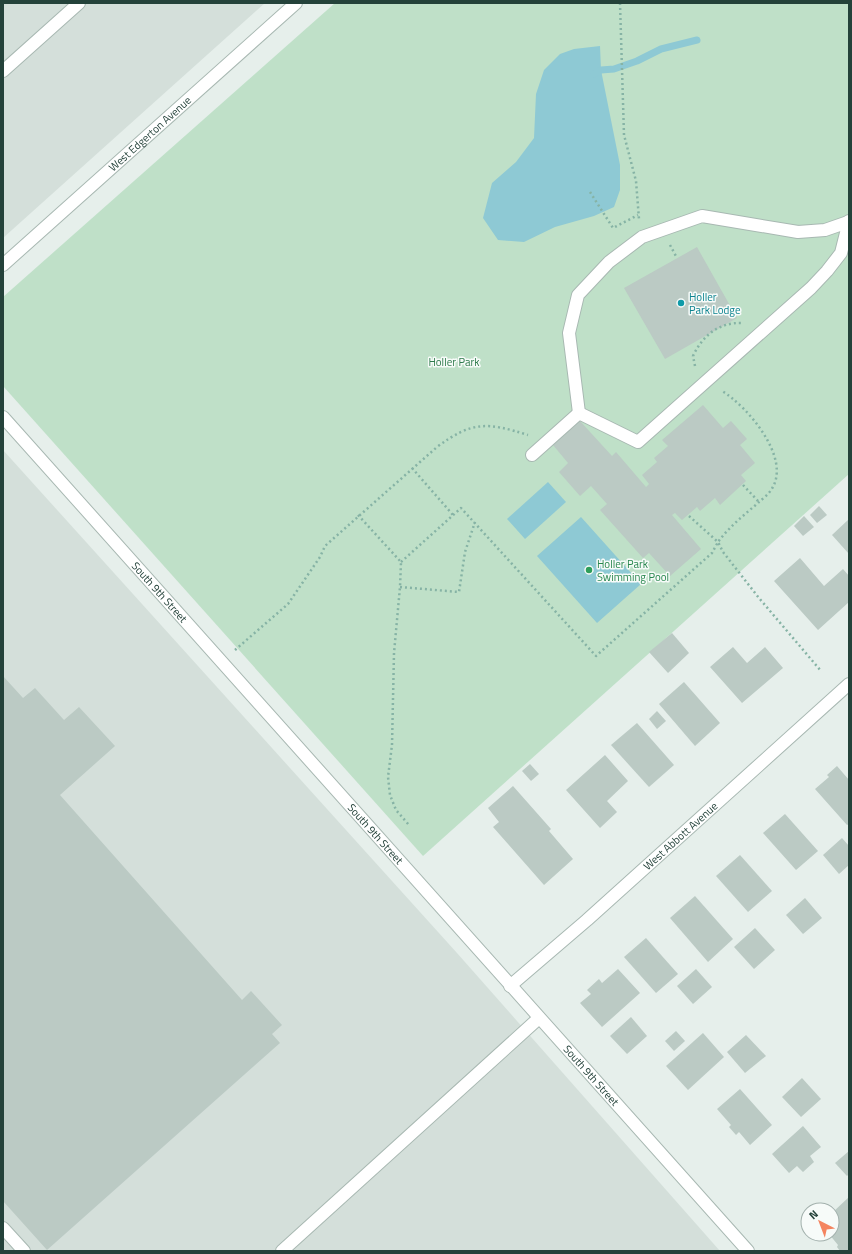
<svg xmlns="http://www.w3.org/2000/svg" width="852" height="1254" font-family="'Titillium Web',sans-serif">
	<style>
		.built { fill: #d4dfda }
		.green { fill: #bfe0c8 }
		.water { fill: #8ec9d4 }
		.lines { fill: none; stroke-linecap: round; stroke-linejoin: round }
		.stream { stroke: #8ec9d4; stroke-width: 7 }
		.building { fill: #bbcac4 }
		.service-casing { stroke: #a8b8b2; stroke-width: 14 }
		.minor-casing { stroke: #a8b8b2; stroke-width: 14 }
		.path { stroke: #86b3a5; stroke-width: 2.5; stroke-dasharray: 2 3; stroke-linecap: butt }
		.service { stroke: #fff; stroke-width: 12 }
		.minor { stroke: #fff; stroke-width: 12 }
		.culture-dot { fill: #0f9aa8; stroke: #f7fbf9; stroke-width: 1.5 }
		.leisure-dot { fill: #2e9e5b; stroke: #f7fbf9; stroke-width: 1.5 }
		.labels { text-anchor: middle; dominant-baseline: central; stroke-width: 3; stroke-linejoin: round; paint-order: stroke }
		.street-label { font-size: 11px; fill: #24423a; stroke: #f7fbf9 }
		.culture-label { font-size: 11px; fill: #0d838f; stroke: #f7fbf9; text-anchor: start }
		.park-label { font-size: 11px; fill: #2d7a4b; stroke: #f7fbf9 }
		.leisure-label { font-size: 11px; fill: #27864d; stroke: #f7fbf9; text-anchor: start }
	</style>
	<rect width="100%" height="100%" fill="#e6efeb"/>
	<g class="built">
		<polygon points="3,3 265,3 3,238"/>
		<polygon points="3,450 457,953 720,1251 3,1251"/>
	</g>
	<polygon class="green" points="335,3 849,3 849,474 423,856 3,386 3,297"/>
	<g class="water">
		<polygon points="600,46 601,70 620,165 620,190 614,207 594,216 555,227 524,242 498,240 483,218 492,183 516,162 534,138 536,94 544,70 560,54 574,49"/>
		<polygon points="548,482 566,502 525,539 507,519"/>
		<polygon points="581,517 641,584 597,623 537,556"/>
	</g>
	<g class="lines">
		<polyline class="stream" points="594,74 601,70 614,69 637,61 661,49 697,40"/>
	</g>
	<g class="building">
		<polygon points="697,247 737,318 665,359 624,288"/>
		<polygon points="703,405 723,428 731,421 747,439 740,445 755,463 741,475 746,481 720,505 715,498 700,511 697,507 682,520 675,513 672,515 701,549 670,576 649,553 643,558 600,510 607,504 591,486 580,496 559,472 568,463 553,445 580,421 612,456 616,452 646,487 649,484 642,475 657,462 654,458 668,446 662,440"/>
		<polygon points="819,506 827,515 817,523 810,515"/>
		<polygon points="804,516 814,527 803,536 794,526"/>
		<polygon points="849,519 849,554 832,535"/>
		<polygon points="800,558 824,586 843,569 849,576 849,602 818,630 774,581"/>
		<polygon points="672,633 689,653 668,673 649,652"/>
		<polygon points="733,647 747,663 765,647 783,668 742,703 710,667"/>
		<polygon points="3,676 23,698 35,688 64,720 79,707 115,746 60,795 242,1000 251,991 282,1025 272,1034 280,1043 47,1250 3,1201"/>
		<polygon points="684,682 720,723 695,746 659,704"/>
		<polygon points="657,711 666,721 657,729 649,719"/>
		<polygon points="637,723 674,765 649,787 611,745"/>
		<polygon points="605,755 628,781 607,801 617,812 600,828 566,790"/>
		<polygon points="530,764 539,774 531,781 522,771"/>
		<polygon points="837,766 849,780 849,824 847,825 815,789 829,777 827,775"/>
		<polygon points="513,786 551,829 549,831 573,859 544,885 493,827 499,822 488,808"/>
		<polygon points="785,814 818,851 796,870 763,833"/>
		<polygon points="842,838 849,846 849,865 839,874 823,855"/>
		<polygon points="740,855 772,891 748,912 716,876"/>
		<polygon points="695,896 733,939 708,962 670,918"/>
		<polygon points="805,898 822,918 803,934 786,915"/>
		<polygon points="755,928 775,950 754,969 734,947"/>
		<polygon points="646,938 678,974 656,993 624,957"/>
		<polygon points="618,969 640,993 602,1027 580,1003 591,994 587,990 599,979 602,983"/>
		<polygon points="696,969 712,987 693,1004 677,986"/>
		<polygon points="631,1017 647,1036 627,1054 610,1036"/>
		<polygon points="676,1031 685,1041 674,1051 665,1041"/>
		<polygon points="703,1033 724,1057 688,1090 666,1066"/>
		<polygon points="746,1035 766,1056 745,1073 727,1052"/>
		<polygon points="802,1078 821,1099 801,1117 782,1097"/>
		<polygon points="740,1089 772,1125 750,1145 739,1132 736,1135 729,1127 731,1125 717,1109"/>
		<polygon points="803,1126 821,1147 810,1156 814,1162 803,1172 797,1166 789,1173 772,1154"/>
		<polygon points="849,1151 849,1174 847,1176 835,1163"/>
		<polygon points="849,1197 849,1251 840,1251 837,1247 838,1245 829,1234 832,1234 832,1213"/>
	</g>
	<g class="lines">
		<defs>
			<g id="service">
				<polyline points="3,71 79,3"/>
				<polyline points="579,413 569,333 578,295 609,262 642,237 702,216 798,232 825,230 848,222"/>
				<polyline points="532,455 579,413 638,442 811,288 827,271 841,253 849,221"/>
				<polyline points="3,1228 24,1251"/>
				<polyline points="282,1251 539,1018"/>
			</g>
			<g id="minor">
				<path id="s1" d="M3,265l293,-262"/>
				<path id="s2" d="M3,417l745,834"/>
				<path id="s3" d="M510,986l77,-66 262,-236"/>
			</g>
		</defs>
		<use href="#service" class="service-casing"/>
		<use href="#minor" class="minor-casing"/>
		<g class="path">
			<polyline points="620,3 624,135 636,181 639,219"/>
			<polyline points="590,192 613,228 638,215"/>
			<polyline points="670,245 677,258"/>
			<path d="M695,366l-2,-10c10,-21 26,-34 50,-33"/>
			<polyline points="412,468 453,515"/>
			<polyline points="743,485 759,502"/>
			<polyline points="358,515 401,562 400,587 394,653 392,745 388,777 390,795 396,810 409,825"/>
			<path d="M689,516l29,26c11,-15 26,-27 40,-39 4,-4 10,-8 13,-13 22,-31 -24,-84 -49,-99"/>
			<polyline points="401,562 461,508 596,656 712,553 718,542 723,552 759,598 821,671"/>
			<polyline points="400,587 459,592 465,552 475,522"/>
			<path d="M235,650l53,-46 32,-47 5,-11 112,-99c35,-26 50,-25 91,-12"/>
		</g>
		<use href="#service" class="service"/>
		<use href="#minor" class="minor"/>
	</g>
	<circle class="culture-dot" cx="681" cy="303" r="4"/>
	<circle class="leisure-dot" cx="589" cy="570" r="4"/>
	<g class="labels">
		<g class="street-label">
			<text stroke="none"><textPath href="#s1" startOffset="197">West Edgerton Avenue</textPath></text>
			<text stroke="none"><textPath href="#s2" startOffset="235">South 9th Street</textPath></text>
			<text stroke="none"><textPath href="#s2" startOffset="559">South 9th Street</textPath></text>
			<text stroke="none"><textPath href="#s3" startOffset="227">West Abbott Avenue</textPath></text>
			<text stroke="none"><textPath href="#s2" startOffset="883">South 9th Street</textPath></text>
		</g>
		<g class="culture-label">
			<text x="689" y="297">Holler<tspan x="689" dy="13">Park Lodge</tspan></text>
		</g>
		<g class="park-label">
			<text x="454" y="362">Holler Park</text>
		</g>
		<g class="leisure-label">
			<text x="597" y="564">Holler Park<tspan x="597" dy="13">Swimming Pool</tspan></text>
		</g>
	</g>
	<rect width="852" height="1254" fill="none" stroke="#24423a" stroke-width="8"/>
	<g transform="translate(820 1222) rotate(318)"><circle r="19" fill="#f7fbf9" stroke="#a3b1ad"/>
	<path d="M0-3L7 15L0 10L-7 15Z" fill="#f4845f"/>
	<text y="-6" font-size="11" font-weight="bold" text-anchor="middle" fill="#24423a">N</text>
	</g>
</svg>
